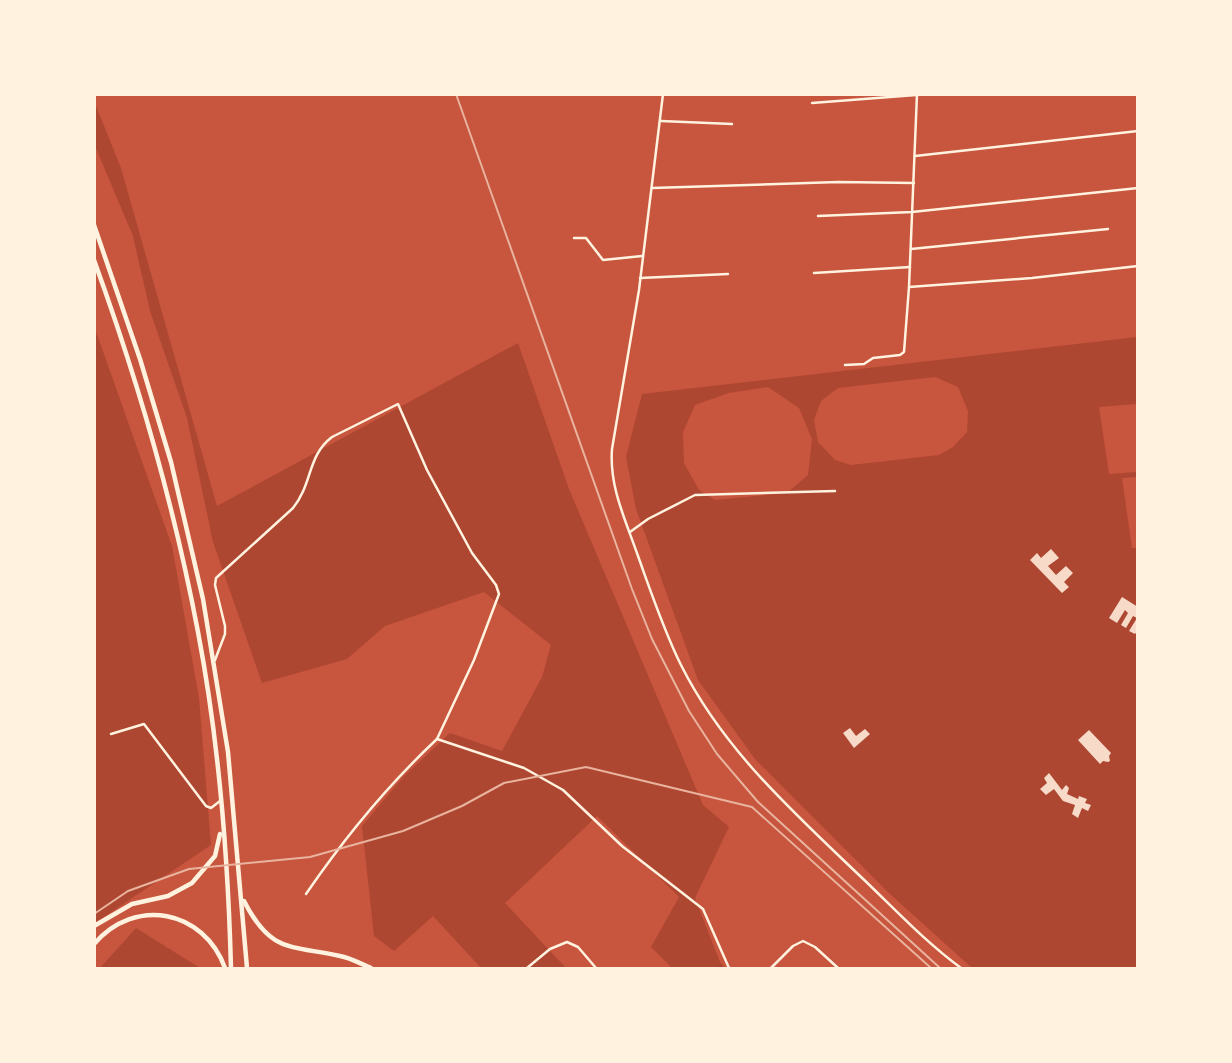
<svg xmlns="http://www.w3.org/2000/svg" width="1232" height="1063" font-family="'Space Grotesk',sans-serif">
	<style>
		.green { fill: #ae4732; fill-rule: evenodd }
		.building { fill: #f7dbc8 }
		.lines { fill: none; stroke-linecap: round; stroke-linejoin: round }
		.minor { stroke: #fff3e0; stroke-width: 2.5 }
		.trunk { stroke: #fff3e0; stroke-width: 4.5 }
		.tram { stroke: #e9b49f; stroke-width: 2 }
		.rail { stroke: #e9b49f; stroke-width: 2 }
	</style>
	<rect width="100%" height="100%" fill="#c8553d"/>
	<g class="green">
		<polygon points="94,101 121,168 217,506 518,343 569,489 703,805 729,827 695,898 720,962 725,968 669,968 670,966 651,947 679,897 597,816 505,903 566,968 481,968 433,916 394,951 374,936 362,826 404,776 450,733 502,751 542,677 551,645 484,592 385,626 347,659 262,683 213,542 187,418 150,311 133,236 95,146"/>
		<polygon points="94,326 172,546 199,698 211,845 95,923"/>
		<path d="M1137,337v67l-38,3 10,67 28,-2v5l-15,1 10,70h6l-1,420h-165l-82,-74 -135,-135 -57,-79 -62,-171 -10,-52 16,-63zM935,377l23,10 10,24 -1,21 -14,15 -14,8 -88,10 -16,-5 -17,-18 -4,-22 7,-19 17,-13zM768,387l31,21 13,31 -4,36 -21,18 -72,7 -16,-10 -15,-27 -1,-31 12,-27 34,-12z"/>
		<polygon points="136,928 200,968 100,968"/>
	</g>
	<g class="building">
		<polygon points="1051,549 1059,558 1048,566 1056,575 1066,566 1073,573 1064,582 1069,587 1062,593 1030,560 1037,553 1041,558"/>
		<polygon points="1122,597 1138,607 1138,630 1135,634 1129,631 1137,618 1133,616 1126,628 1121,625 1128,613 1125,610 1117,623 1109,618"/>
		<polygon points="850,728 856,736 865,729 870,734 854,748 843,733"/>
		<polygon points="1089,730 1111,753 1109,756 1110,761 1108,762 1103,761 1100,764 1078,740"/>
		<polygon points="1049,773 1062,790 1066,785 1069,788 1067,794 1078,799 1079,796 1087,799 1085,803 1091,805 1088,811 1082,808 1078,818 1072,814 1075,805 1063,801 1054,789 1046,795 1040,789 1047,783 1044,778"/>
	</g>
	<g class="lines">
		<g class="minor">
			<path d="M663,94l-24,196 -27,159c-3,38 14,72 26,107 13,36 26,75 43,109 42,84 111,146 178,210 34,32 65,66 102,93"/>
			<polyline points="917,94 909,287 1032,278 1138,266"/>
			<polyline points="812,103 929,94"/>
			<polyline points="661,121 732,124"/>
			<polyline points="915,156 1138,131"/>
			<polyline points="652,188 838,182 914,183"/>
			<polyline points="818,216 912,212 1138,188"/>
			<polyline points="574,238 586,238 603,260 642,256"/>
			<polyline points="911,249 1108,229"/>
			<polyline points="814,273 910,267"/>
			<polyline points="640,278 728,274"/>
			<polyline points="845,365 864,364 873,358 900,355 904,352 909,287"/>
			<polyline points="630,532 648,519 695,495 835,491"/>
			<path d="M215,660l10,-26v-8l-10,-41 1,-7 77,-70c20,-25 14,-52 39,-71l66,-33 29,66 45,83 24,32 3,9 -25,66 -37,79"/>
			<polyline points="111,734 144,724 206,806 211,808 220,801"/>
			<path d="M306,894c39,-57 81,-108 131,-155l87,29 39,22 59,56 81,63 26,59"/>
			<polyline points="527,968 550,949 567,942 578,947 596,968"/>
			<polyline points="771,968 793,946 803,941 815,947 838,968"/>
		</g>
		<g class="trunk">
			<polyline points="94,225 140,359 171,462 203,599 228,752 247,968"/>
			<path d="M94,260c44,121 80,245 104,372 21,110 30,224 33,336"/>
			<path d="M244,901c27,53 47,44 96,55 11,2 21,8 31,12"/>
			<polyline points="94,926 132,904 168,896 192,883 215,856 220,834"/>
			<path d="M94,944c41,-48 110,-34 131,24"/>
		</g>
		<g class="tram">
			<polyline points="189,869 310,857 403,831 462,806 504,783 586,767 752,807 931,968"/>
			<polyline points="94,914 128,891"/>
		</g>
		<g class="rail">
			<polyline points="456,94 632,589 652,639 689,711 717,754 758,802 940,968"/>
			<polyline points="128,891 189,869"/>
		</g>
	</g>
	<rect width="1232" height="1063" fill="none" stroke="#fff3e0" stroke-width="192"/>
</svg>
